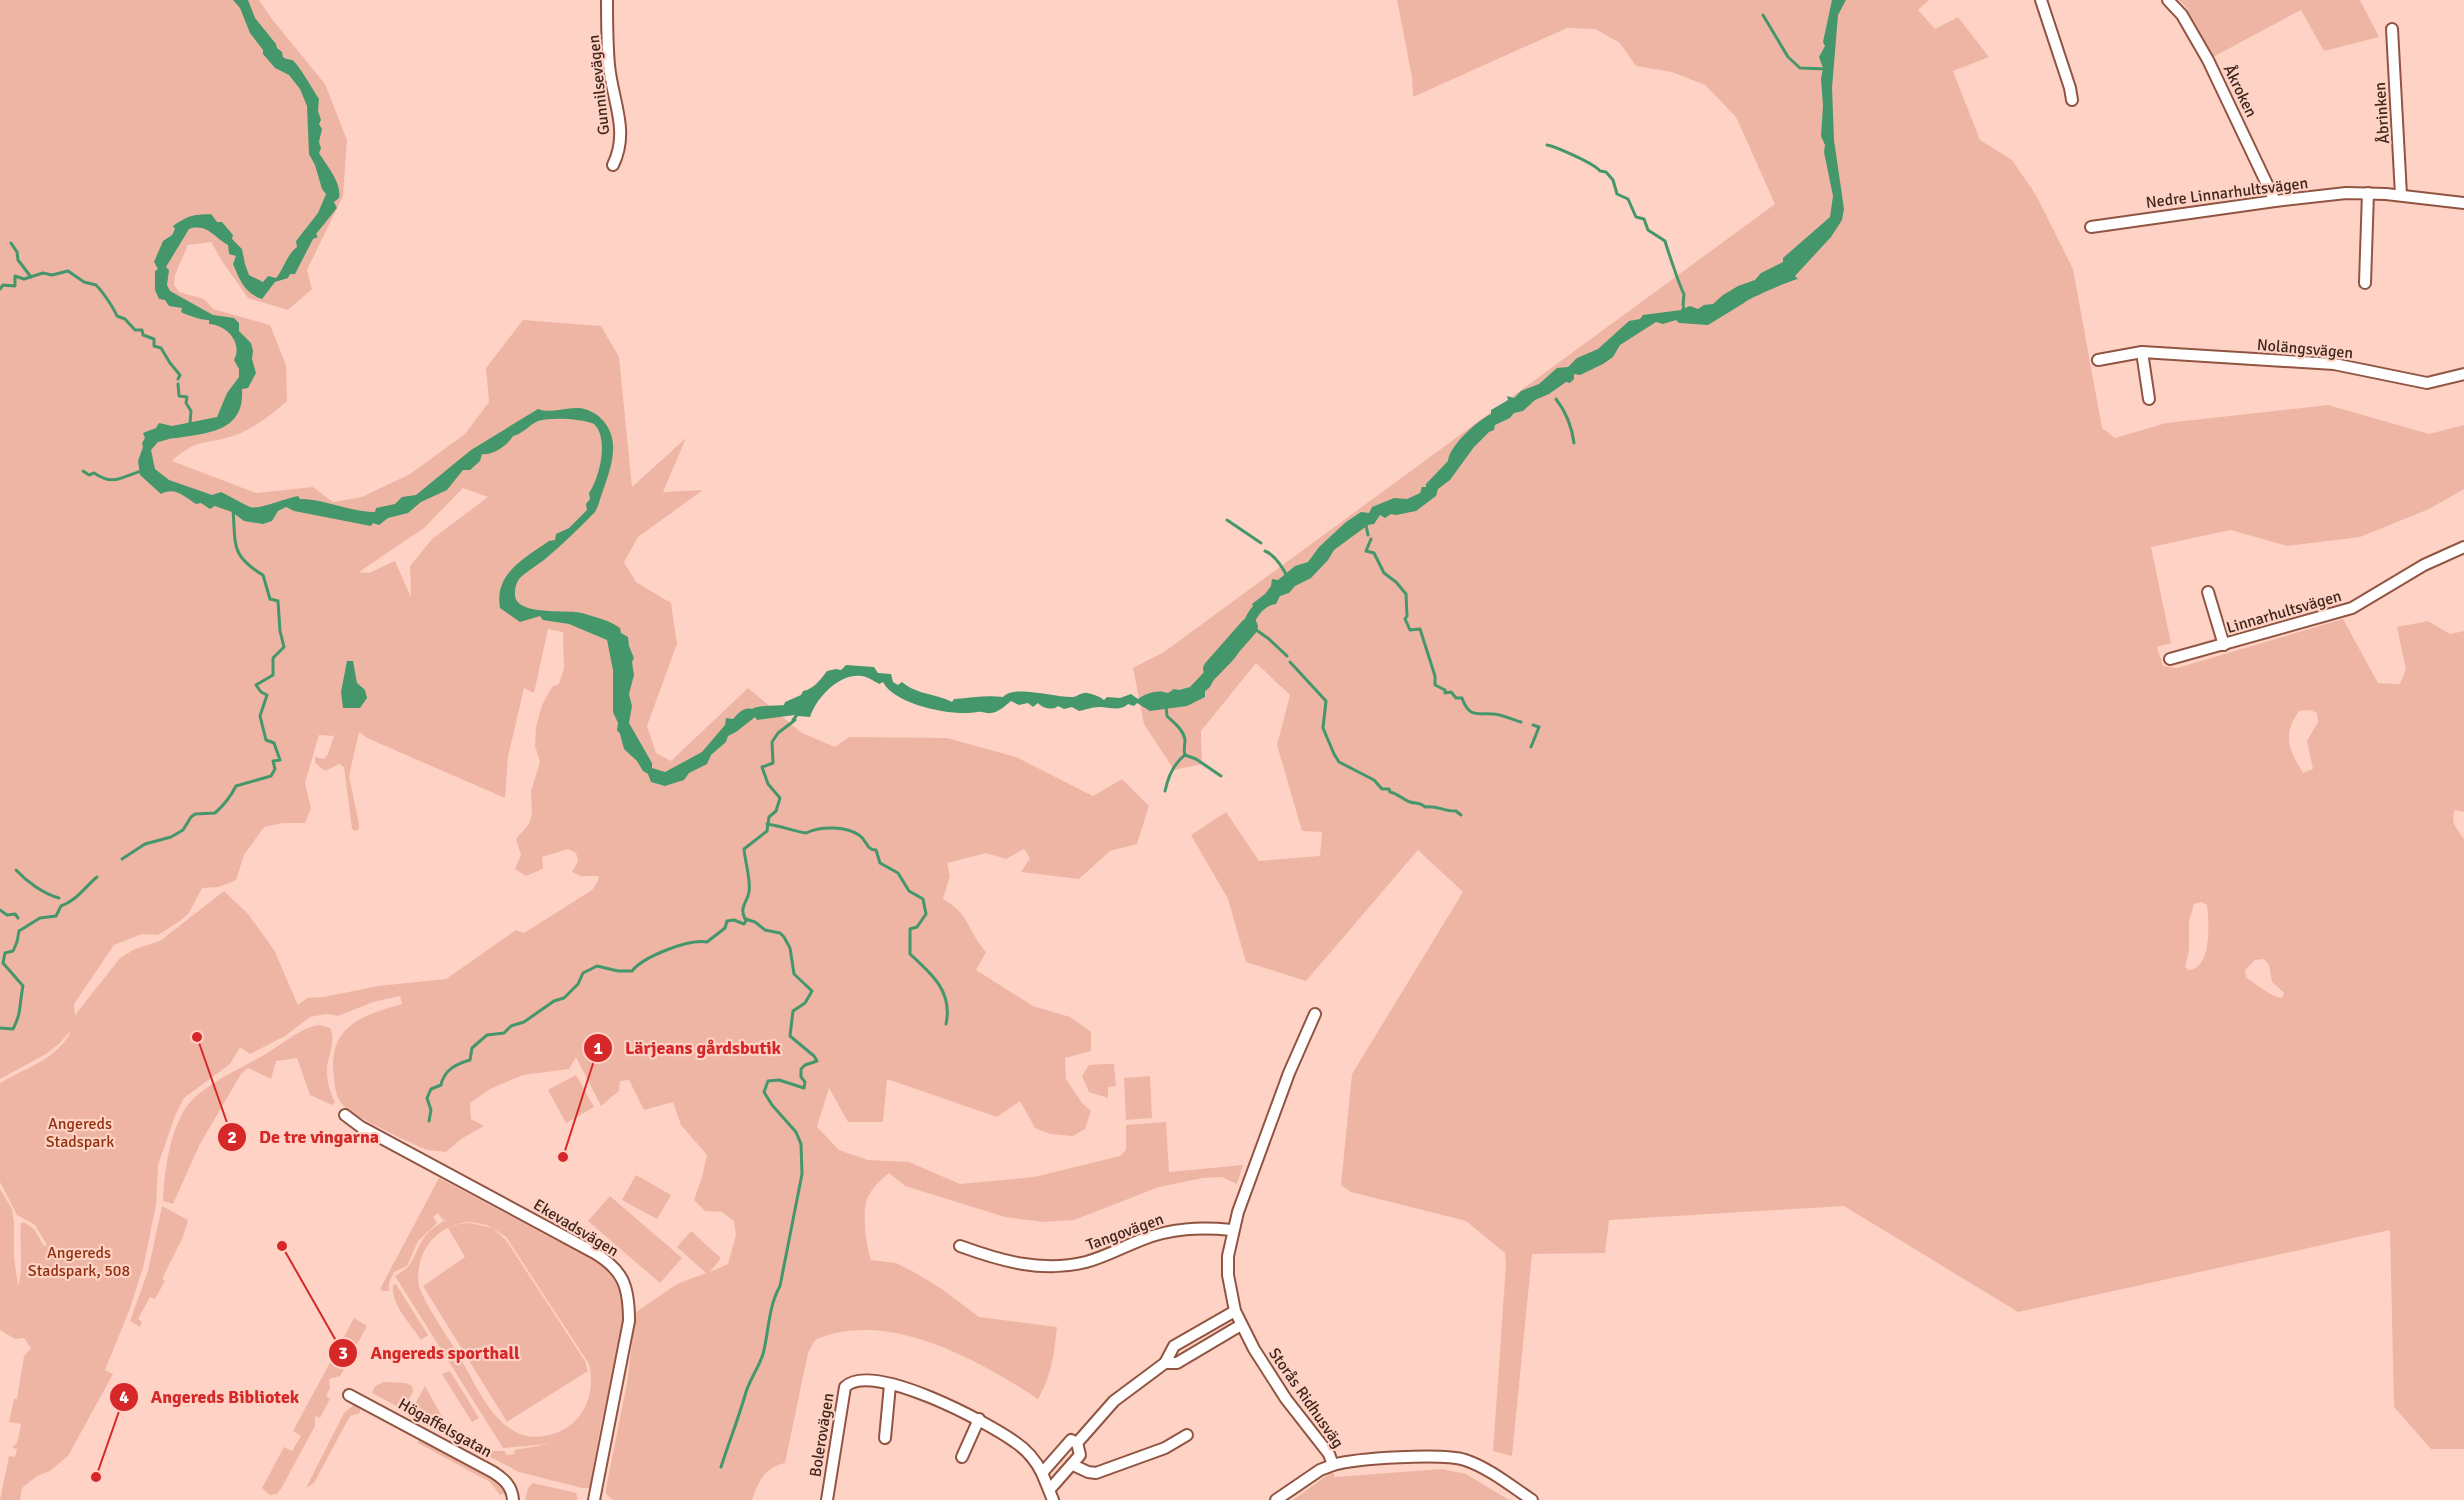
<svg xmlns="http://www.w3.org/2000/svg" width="2464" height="1500" font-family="Signika,sans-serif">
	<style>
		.green { fill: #efb5a4; fill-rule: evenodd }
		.water { fill: #44976b }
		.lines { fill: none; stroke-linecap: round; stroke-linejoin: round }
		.stream { stroke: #44976b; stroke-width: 3 }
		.river { stroke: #44976b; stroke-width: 18 }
		.minor-casing { stroke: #915441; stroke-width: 14 }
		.minor { stroke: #fff; stroke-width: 10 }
		.labels { text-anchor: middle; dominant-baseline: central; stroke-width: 4.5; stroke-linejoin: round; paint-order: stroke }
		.street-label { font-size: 16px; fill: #41261d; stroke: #fed3c5 }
		.park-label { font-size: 16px; fill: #90310f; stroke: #fed3c5 }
		.leader { fill: none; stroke: #d62828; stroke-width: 2 }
		.callout-dot { fill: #d62828; stroke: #fed3c5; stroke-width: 2 }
		.mark-label { font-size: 18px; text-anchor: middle; font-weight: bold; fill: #fff }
		.callout-label { font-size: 18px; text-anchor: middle; font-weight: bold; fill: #d62828; stroke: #fed3c5; stroke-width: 4.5; stroke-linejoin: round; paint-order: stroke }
	</style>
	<rect width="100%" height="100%" fill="#fed3c5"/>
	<g class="green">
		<path d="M0,0h259l13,19 53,65 22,56 -4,56 -36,74 5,19 -24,21 -40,-12 -26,-37 -11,-19 -23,3 -13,30 -1,10 5,7 25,7 9,10 57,16 16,40 1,36c-16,14 -31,26 -51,34 -28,10 -38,2 -64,26l84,32 57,-6 20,15 29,-5 48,-23 55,-40 24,-32 -3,-34 37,-48 78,6 18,31 13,130 54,-49 -23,54 40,-2 -65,47 -14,25 12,20 35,21 6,41 -30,82 9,27 15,8 77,-73 54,45 33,14 14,-10 98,1 69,19 77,39 29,-17 27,27 -12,38 -27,7 -31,28 -58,-7 9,-14 -6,-9 -18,10 -20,-6 -39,10 3,13 -7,23c28,16 24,32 43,53l-10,18 57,36 37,11 21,15v19l-26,7 1,21 16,24 9,8 -6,18 -12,7 -23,-2 -15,-6 -15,-27 -23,16 -110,-38 -4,43h-35l-19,-34 -12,39 22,23 29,10 41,2 51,22 74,-7 86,-21 6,-6v-25l40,-3 3,50 74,-7 -6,19 -15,-7 -19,1 -44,9 -85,33 -30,2 -39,-5 -100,-31 -16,-13c-9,7 -17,15 -22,26 -5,14 -1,47 4,61l25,3 18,9 28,17 37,28 78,10c-3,26 -5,49 -19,72 -60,-39 -151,-91 -223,-59l-7,13 -23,110c-21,5 -27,19 -33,37h-139l-7,-6v-6l21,-105 9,-71 41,-28 29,-11 -29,-26 14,-16 30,27 -11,14 18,-8 8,-29 -2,-14 -12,-9 -17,-1 -11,-11 8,-23 5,-22 -26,-30 -8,-23 -29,8 -15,-30 -9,1 -1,10 -18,15 -25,-49 -7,12 -46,6 -33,14 -20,14 1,16 13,7 -23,13 -15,13c-6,-1 -12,-1 -18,-2 -15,-5 -71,-33 -82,-42 -9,-7 -11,-19 -12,-29 -7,-52 25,-63 68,-75l-2,-8 -27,6 -35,14 -11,-2 -17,3 -25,19 -35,18 -10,-7 -10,17 -46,34 -9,18 -17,49 -2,40 -13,63 -14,43 -24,59 8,4 -45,82 -18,15 -13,5 -15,12 -2,12h-20l9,-44 6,1 2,-8 -5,-1 5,-5 4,-19 -12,-2 5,-23h3l7,-43 7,-8 -7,-10 -9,1 -15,-9v-141l12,20 2,14v34l4,28c6,-13 1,-45 3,-62l3,-1 10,7 10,17 3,-1 -12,-20 -18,-10 -17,-33v-99c24,-14 61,-26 71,-53l-11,13 -14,11 -46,25zM463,488l25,9 -56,42 -22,27 1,31 -16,-36 -26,12 -10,-1 65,-44zM548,629l15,3 1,36 -5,16 -7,3 -10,18 -6,22 -1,19 5,16 -9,29 1,23 -3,10 -13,15 5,16 -6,14 11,7 17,-7 -1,-12 26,-8 8,4 2,8 -6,11 9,4h18l-2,7 -5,7 -68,43 -8,-3 -70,49 -68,7 -54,11 -17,1 -9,7 -24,-55 -26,-36 -24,-23 -64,50 -25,8 -15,9 -45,57 -1,-11 40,-59 28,-11 16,1 22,-14 9,-8 13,-25 17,-1 17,-7 8,-25 20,-28 19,-4h22l6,-15 -6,-25 14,-48 15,1 -6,18 -4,5 -9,-2v6l10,8 14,-7 5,3 8,62 3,2 4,-2v-5l-10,-48 10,-44 8,6 138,60 3,-41 16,-69 10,5z"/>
		<path d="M1397,0h532l-11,10 17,19 23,-12 31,40 -36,14 27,69 32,20 24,35 37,74 29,159 13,10 51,-15 162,-18 101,29 35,-9v64l-35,20 -69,28 -73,9 -56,-16 -80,17 20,96 -14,4 6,19 14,2 166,-49 35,64 22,1 6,-15 -9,-42 31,-6 22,13 14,-3v181l-9,-2c-5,14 2,18 9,29v610h-33l-37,-42 -4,-177 -372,82 -174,-106 -235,14 -4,33 -73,1 -20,202 -19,-5 13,-186 -1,-12 -39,-32 -115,-29 -10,-7 11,-111 111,-182 -45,-42 -112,131 -60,-19 -18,-63 -37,-64 35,-23 33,49 61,-5 2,-24 -20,-1 -25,-86 13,-50 -34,-32 -55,68 1,33 -28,6 -30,-46 -11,-56 31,-16 611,-448 -39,-87 -31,-32 -33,-13 -36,-6 -16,-23 -25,-14 -28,-1 -154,69 -1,-20zM2310,710l7,3 1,9 -11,19 6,28 -10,4c-14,-23 -21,-38 -4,-62zM2201,902l6,3c2,17 5,63 -18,65l-4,-3 4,-17v-28l5,-18zM2264,959l5,6 3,17 12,11 -2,5c-11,-1 -26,-14 -36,-21l-1,-7 10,-10z"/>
		<polygon points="2179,0 2360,0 2379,37 2324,51 2301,10 2213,57 2186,7"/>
		<path d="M319,1025l11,3c7,11 -3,30 -3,42 0,12 3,22 8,32l-3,3 -22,-10 -13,-37 -21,3 -5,18 -23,-11 -7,6 -41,70 -27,60 -10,-3c1,-30 8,-83 32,-104 20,-18 45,-28 67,-41 18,-10 38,-28 57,-31z"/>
		<polygon points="1103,1064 1114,1064 1116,1086 1108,1087 1108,1098 1089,1092 1082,1076 1089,1065"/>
		<polygon points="576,1075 594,1107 566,1123 548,1090"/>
		<polygon points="1150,1076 1152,1118 1126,1120 1124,1078"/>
		<polygon points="636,1175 671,1195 657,1219 622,1200"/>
		<path d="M439,1178l120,64 1,-3 45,26 13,15 7,38 -25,111 -10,59h-8l-63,-16 -42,-22 3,-7 13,8h12l1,4 9,-1 -1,-4 35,-6 -46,4 -108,-172c5,-3 12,-7 15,-12 13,-22 10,-30 36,-44h-3l-5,-7 -5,4 4,6 -19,18 -11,25 -13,6 -5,11v8h-7l-2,-2zM471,1222l16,3 19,12 83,127c5,21 1,43 -16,59 -8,7 -18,11 -28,13 -47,8 -67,-49 -87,-82 -13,-22 -29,-43 -39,-67 -5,-35 17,-63 52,-65z"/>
		<polygon points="610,1196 682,1258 660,1283 588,1221"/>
		<polygon points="162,1206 188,1220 183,1237 162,1279 165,1281 155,1299 150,1297 138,1319 142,1322 140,1327 130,1321 148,1271"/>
		<polygon points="471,1223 492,1228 506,1240 585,1361 588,1371 507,1422 423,1286 465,1257 448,1228 459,1224"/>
		<path d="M396,1284l32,51 -7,5c-11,-17 -30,-35 -28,-55z"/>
		<polygon points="354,1318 367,1326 340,1376 329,1379 330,1388 326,1396 330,1399 320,1418 315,1416 315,1426 281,1489 277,1494 270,1495 262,1488 284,1447 292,1451 301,1436 293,1431"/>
		<polygon points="450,1371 479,1418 472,1422 442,1374"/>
		<polygon points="384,1382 406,1383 412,1386 413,1391 404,1410 372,1393 375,1386"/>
		<polygon points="425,1386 450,1431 446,1433 410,1413"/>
		<polygon points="354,1405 360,1405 360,1413 350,1416 314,1483 306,1488 344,1413"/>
		<polygon points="419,1437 492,1475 506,1493 500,1495 490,1482 418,1443"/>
		<polygon points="1442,1469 1466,1474 1509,1500 1293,1500 1333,1471 1335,1477"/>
		<polygon points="533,1483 576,1493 578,1500 525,1500 528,1488"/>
	</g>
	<g class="water">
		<path d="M233,0h15l7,18 21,26 1,4 5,4 1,5c2,2 6,2 9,3 6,3 23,33 27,39l-1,12 3,9 -2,4 3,5 -3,13 2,6 -2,5c8,13 23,30 20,45l-5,4 3,6 -21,26 2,3 -5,2 -18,35h-5l-2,4 -13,4 -13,17c-18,-6 -22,-19 -29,-35l3,-8 -7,-2 -1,-9c-14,-7 -20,-22 -39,-16l-23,38 3,3 -2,15 3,6 43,24 21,3 5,5v8l12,12 2,8 -1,8 4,14 -8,15 -6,1c3,43 -35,44 -66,49 -7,0 -12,3 -18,4l-7,8 4,19 14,11 43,15 9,-3c11,5 20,11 29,15 9,3 36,-9 48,-11l2,3c26,0 49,13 75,13l1,-4 19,-4 7,-7 14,-2 55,-45 67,-41c12,5 27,-2 41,-1 21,2 36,22 34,43 -1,19 -10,37 -15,55l-3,6c-16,16 -33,33 -51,48 -7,5 -15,10 -22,16 -5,4 -7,11 -7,17 -2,24 53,16 67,20 13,4 27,7 38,15l1,5 7,4 1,9 5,12 -2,4 2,13 -5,19 3,12 -3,17 23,40v5l13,4 37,-20 23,-27 1,-7 7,1c6,-6 10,-12 19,-10 7,-4 23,-3 32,-4l1,-3 16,-7 2,-4c11,-2 18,-12 24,-20l9,-2 5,1 5,-5 28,2 4,6 13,1 2,8 5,3 4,-3c15,13 33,11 50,20l2,-3c17,-1 32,-4 49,-2 12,-13 53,1 70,0 4,0 9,-5 14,-4 6,1 12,3 17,7l3,-3 13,1 11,-4 7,5c8,-6 20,-10 30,-6l6,-4 5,1 11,-3 34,-36 8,-1v-14c11,-8 12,-20 21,-30l-1,-2 13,-10 6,-8 1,-7 6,1 17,-14 13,-4 11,-15 27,-25 15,-10 8,1 3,-6 22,-9 13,1 13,-6 2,-6h4v-3l22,-23c1,-15 30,-41 43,-47v-4l17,-10 -1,-4 7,2 7,-7 18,-7 18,-16 11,-1 9,-9 21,-9 31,-28 11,-2 3,-4 38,-5 3,-7 1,5 5,-2 8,3 6,-4 9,-1 10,-9 15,-9 17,-6 6,-7 22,-11v-4l47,-41 3,-21 -9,-44 1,-7 -4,-9 2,-30 -2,-27 2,-11 -4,-11 6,-11 -2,-4 9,-42h14l-8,15 -6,73 2,52 10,69 -2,11 -11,17 -36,39 3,3c-4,0 -51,20 -54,24l-36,22 -29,-2 -3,-3 -13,4 -7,-2 -36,23 -7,12 -10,7 -23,11 -6,-1v5l-4,4 -4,-1 -17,12 -14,6 -12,11 -9,2 -4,5 -15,7 -1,5 -5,2 -15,15 -24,33 -12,9 -2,7 -20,15 -20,4 -5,-1 -6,4 -5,-3 -6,9 -6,1 -34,25 -6,10 -17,18 -16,8 -6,7 -9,3 -4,8c-11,1 -23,14 -22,27l-5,4 -1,6 -4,1c-8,19 -18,24 -30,38 -4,5 -2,7 -9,11v6l-18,9 -37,5 -13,-8 -3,3 -6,-2c-8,8 -19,3 -29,3 -7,0 -14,3 -20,4l-7,-4 -8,2 -6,-3c-5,5 -16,2 -20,-3l-5,4 -5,-4 -9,2 -8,-4c-6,5 -12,11 -20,12 -4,1 -9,-2 -14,-1 -22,5 -83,-7 -94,-30l-4,2c-5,-3 -11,-7 -17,-8 -24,-3 -46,23 -52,41l-12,-1 -4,6 -3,-2 4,-5 -38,5 -2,-3 -19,15 -8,4 -2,6 -15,13 -4,9 -18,9 -5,7 -19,6 -14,-4 -3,-8 -5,-3 -6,-10 -13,-12 -4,-15 -3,-4 1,-7 -5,-11v-42l-6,-30 -38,-16 -26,-4 -3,-4 -20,6 -20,-14c-6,-35 25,-50 49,-67l6,-1 1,-6 13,-6 18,-18 -1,-6 4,-5 -1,-6c11,-16 20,-55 5,-69 -12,-5 -42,-7 -56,-3 -9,4 -14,12 -25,15 -5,9 -21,20 -31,18l-2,7 -10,9h-7l-16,20 -26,12 -13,11 -20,5 -9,7 -6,-2 -2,3 -77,-15 -8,-4 -8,4 -6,10 -9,3 -19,-3 -12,-9 -17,-6 -5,3 -9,-6 -5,1c-11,-7 -21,-18 -35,-10l-21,-19 -2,-14 5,-14 -1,-4 3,-5 -2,-5 13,-5 3,-5 13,3 45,-9 10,-24 12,-16v-8l-5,-9c9,-17 -7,-35 -25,-36v-4c-6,1 -22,-5 -28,-8l1,-4 -13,-2 -4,-6 -6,-1 -4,-9v-19l3,-2 -4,-7 9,-21 9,-6 3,-6 -2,-3c16,-11 19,-11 38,-12l6,8h5l11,13 -1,4 10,10 3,15 4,11 14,7 5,-6 8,2c8,-9 11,-24 21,-31l-1,-6 22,-28 8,-19 -4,-5 -7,-24 -6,-11 -2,-48 -7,-17 -11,-14 -14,-7 -12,-14v-4l-13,-17 -10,-25z"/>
		<polygon points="347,661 353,661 357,683 365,690 367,698 360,708 343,708 341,692"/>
	</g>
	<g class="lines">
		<g class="stream">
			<polyline points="1763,15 1788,57 1800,68 1827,69"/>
			<path d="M1547,145c10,2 48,19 53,26l6,1 7,8 4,14 11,5 8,18 8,2 4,11 17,11c2,7 16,49 19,53l-1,11"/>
			<polyline points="11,243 17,252 18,260 31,277"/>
			<path d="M0,289l3,-4 12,1v-10l9,3 19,-6 9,2 16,-4 16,11 12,3c7,7 17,22 21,31l8,3 10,11h7l1,5 11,4v7l7,2 9,15 10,12 -2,4"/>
			<polyline points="178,384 179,396 187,397 186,403 191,411 190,423"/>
			<path d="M1556,399c10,13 16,28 18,44"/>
			<path d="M83,471l6,4 5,-2c21,14 28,3 48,-2"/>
			<polyline points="1227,520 1261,543"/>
			<polyline points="1366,525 1368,535"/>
			<path d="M1371,539l-5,12 8,2 10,20 12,9 10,12 1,22 -2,3 5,11 10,-1 15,47v9l10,5v3l6,-1 5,6h6c7,20 15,15 31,16 7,0 21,6 28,8"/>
			<path d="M1265,551c10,4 18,17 23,27"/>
			<polyline points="1252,627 1269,639 1287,656"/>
			<path d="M1290,662l36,39 -3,27 11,26 5,8 35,18 8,9h7l1,3c9,2 13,8 20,10 6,2 10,0 15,5 12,-2 20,5 31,4l5,4"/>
			<path d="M1166,706l1,10c7,7 17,14 18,24 0,6 -2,9 0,15"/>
			<polyline points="1531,747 1539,727 1533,725"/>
			<polyline points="1185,755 1196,759 1221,776"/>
			<path d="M1165,791c3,-14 8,-27 20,-36"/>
			<path d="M767,824c15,2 25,7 39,9 14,-7 40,-7 53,2 8,5 7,15 17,15l4,13 18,10 11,18 14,8 3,15 -9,13 -7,2v25c22,20 43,38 36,70"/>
			<path d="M122,859l23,-15 26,-7 12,-7 8,-13 4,-3 20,-1c8,-7 16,-17 21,-27l35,-10 4,-7 -2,-8 7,-1 -6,-17 -8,-3 -6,-24 7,-21 -6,-3 -5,-7 17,-10v-17l11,-11 -4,-16 -2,-30 -8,-2 -7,-24c-33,-20 -27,-30 -30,-65"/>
			<path d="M16,870c11,12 28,24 43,28"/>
			<polyline points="0,910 7,915 15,914 18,918"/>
			<path d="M0,1028l13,1c9,-17 6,-25 10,-43l-20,-23 2,-10 8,-2 4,-9 2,-11 21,-13 16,-2 5,-10c15,-5 24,-19 36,-29"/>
			<path d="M429,1121l2,-11 -4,-12 4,-9 10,-4c3,-15 15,-21 29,-25l2,-12 15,-13 17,-2 7,-7 13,-4 30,-21 10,-3 14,-14 5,-11 14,-7 21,5h14c12,-15 57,-32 75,-29l18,-14 2,-7 7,-1 10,4 3,-5"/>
			<path d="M721,1467c8,-25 18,-50 25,-75 4,-13 13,-25 17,-38 6,-22 5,-47 17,-68l22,-112 -1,-30 -5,-12 -24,-27 -8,-13 4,-11 11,-1 25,8 1,-6 -4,-5v-8l4,-4 12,-4 -3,-5 -24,-20 3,-25 12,-8 7,-12 -18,-17 -4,-26 -6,-11 -4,-4 -15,-3 -10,-8 -10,-3c-6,-12 2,-16 4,-27 2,-13 -4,-30 -5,-43l23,-18 2,-14 7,-6 4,-13 -12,-14 -6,-17 11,-4 -1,-21 6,-9 17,-13"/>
		</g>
		<polyline class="river" points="1212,669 1249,627"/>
		<defs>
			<g id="minor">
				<path d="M607,0c0,22 0,43 2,65 3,35 21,66 4,100"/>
				<polyline points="2041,0 2070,88 2072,100"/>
				<polyline points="2168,0 2182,15 2208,60 2275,201"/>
				<polyline points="2392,29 2401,195"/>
				<polyline points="2091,227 2275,201 2346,193 2386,194 2464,203"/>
				<polyline points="2365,283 2368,193"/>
				<polyline points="2142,352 2149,399"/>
				<polyline points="2098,360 2142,352 2334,364 2427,383 2464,374"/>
				<polyline points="2208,592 2224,645"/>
				<polyline points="2170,659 2352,608 2424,565 2464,547"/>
				<path d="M1315,1014l-26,59 -51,139 -10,44v19l7,36 19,38 32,50 43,55 4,11c23,-7 110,-12 132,-5 24,8 46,26 67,40"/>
				<path d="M345,1115l16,12 232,125c31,18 36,35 36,69l-35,179"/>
				<path d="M960,1246c41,15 82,27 126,16 19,-5 37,-15 55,-22 30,-12 59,-13 91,-10"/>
				<polyline points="1235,1311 1174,1346 1165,1363 1177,1363 1241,1325"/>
				<path d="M349,1395l144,77c11,7 19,14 20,28"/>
				<polyline points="885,1438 890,1385"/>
				<polyline points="962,1457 979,1419"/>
				<polyline points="1073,1465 1088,1472 1096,1473 1165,1448 1187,1435"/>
				<polyline points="1050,1489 1080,1455 1077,1443"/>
				<path d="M827,1500l18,-113c27,-27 144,36 170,55 12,8 21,19 27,31"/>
				<polyline points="1053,1500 1042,1473 1071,1440 1077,1443 1114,1401 1165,1363"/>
				<polyline points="1276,1500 1320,1470 1333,1465"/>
			</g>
		</defs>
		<use href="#minor" class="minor-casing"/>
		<use href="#minor" class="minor"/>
	</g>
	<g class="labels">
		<g class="street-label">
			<text transform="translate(599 85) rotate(-96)">Gunnilsevägen</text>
			<text transform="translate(2240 91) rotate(64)">Åkroken</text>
			<text transform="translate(2382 113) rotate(-94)">Åbrinken</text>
			<text transform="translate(2227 193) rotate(-7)">Nedre Linnarhultsvägen</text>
			<text transform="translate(2305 349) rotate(5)">Nolängsvägen</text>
			<text transform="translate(2284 612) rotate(-16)">Linnarhultsvägen</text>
			<text transform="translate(576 1228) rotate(31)">Ekevadsvägen</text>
			<text transform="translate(1125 1232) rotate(-20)">Tangovägen</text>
			<text transform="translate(1306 1398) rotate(55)">Storås Ridhusväg</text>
			<text transform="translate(445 1428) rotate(29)">Högaffelsgatan</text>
			<text transform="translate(822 1435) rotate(-81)">Bolerovägen</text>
		</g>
		<g class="park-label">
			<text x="80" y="1124">Angereds<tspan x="80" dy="18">Stadspark</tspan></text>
			<text x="79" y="1253">Angereds<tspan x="79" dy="18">Stadspark, 508</tspan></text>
		</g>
	</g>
	<path class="leader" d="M563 1157L598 1048M197 1037L232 1137M282 1246L343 1353M96 1477L124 1397"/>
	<g class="callout-dot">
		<circle cx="563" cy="1157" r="6"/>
		<circle cx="197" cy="1037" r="6"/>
		<circle cx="282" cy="1246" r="6"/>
		<circle cx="96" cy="1477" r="6"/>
		<circle cx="598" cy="1048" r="15"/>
		<circle cx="232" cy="1137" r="15"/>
		<circle cx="343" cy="1353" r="15"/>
		<circle cx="124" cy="1397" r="15"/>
	</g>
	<g class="mark-label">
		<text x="598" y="1054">1</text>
		<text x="232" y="1143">2</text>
		<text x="343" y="1359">3</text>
		<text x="124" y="1403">4</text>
	</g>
	<g class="callout-label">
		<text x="703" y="1054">Lärjeans gårdsbutik</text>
		<text x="319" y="1143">De tre vingarna</text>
		<text x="445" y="1359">Angereds sporthall</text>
		<text x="225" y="1403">Angereds Bibliotek</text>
	</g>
</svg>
